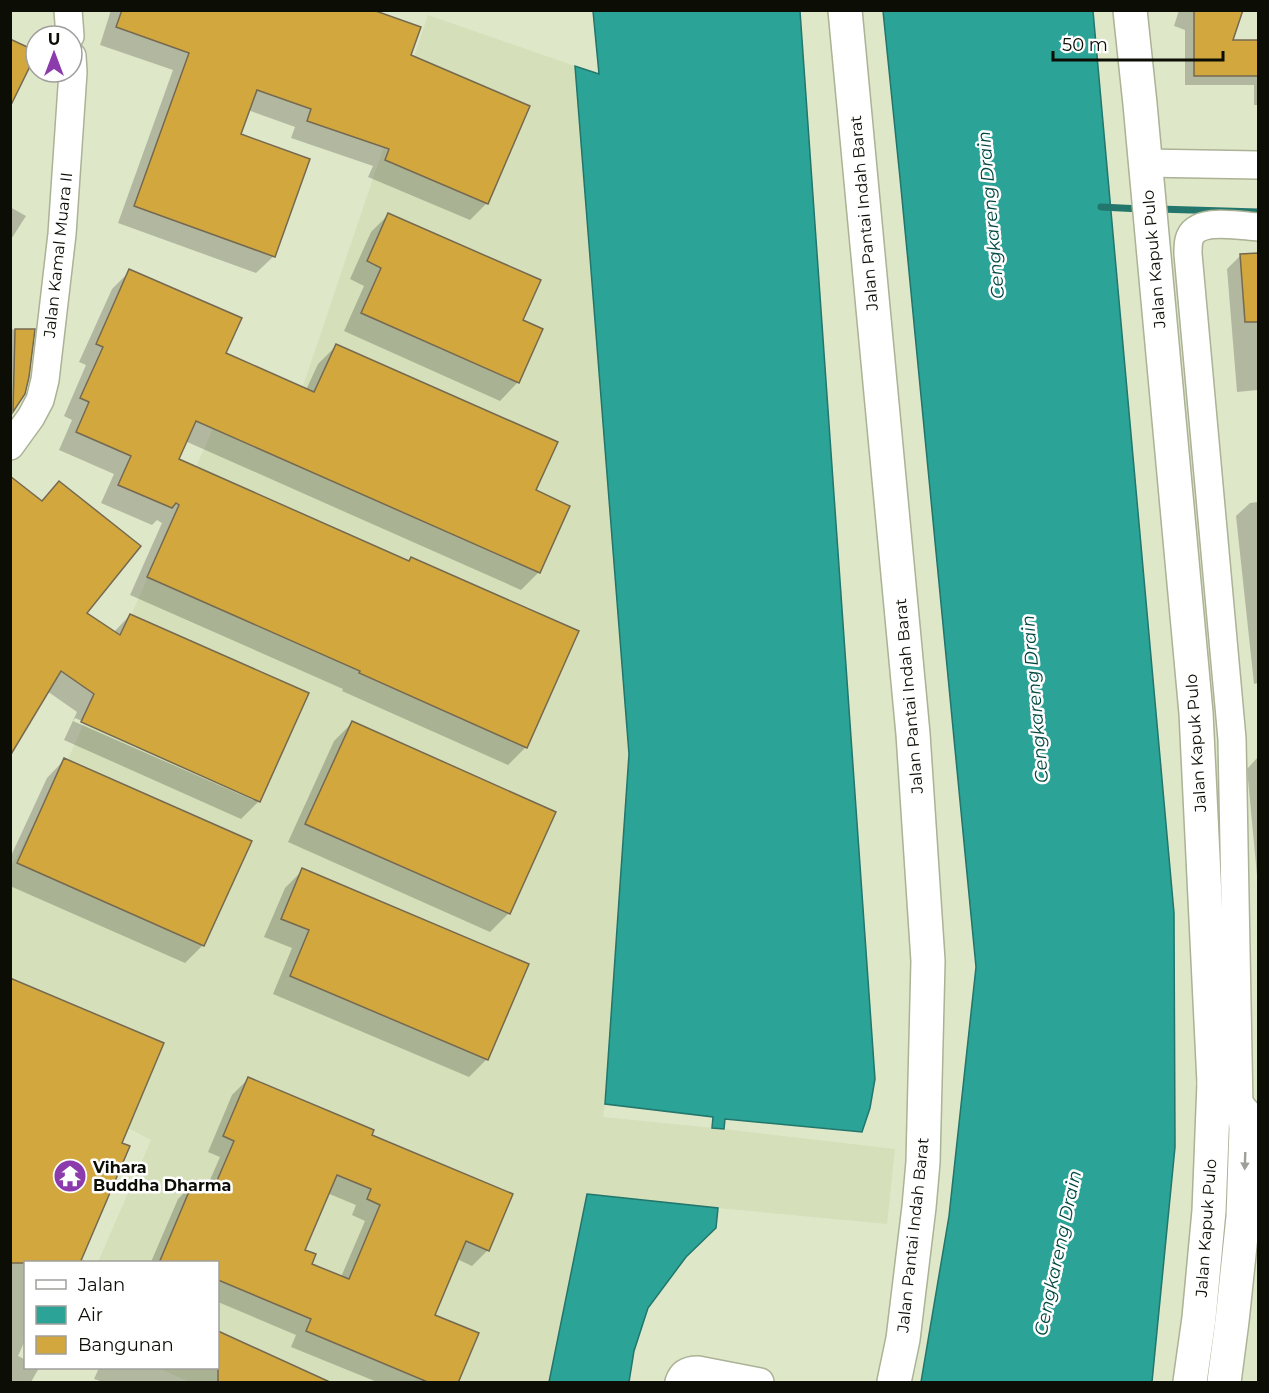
<svg xmlns="http://www.w3.org/2000/svg" width="1269" height="1393" font-family="Montserrat,sans-serif">
	<style>
		.built { fill: #d5dfb9 }
		.water { fill: #2ba397; stroke: #22766b; stroke-width: 1.5 }
		.shadow { fill: #0003; fill-rule: evenodd }
		.lines { fill: none; stroke-linecap: round; stroke-linejoin: round }
		.stream { stroke: #22766b; stroke-width: 7 }
		.building { fill: #d1a73e; stroke: #756a50; stroke-width: 1.5; fill-rule: evenodd }
		.minor-casing { stroke: #abb295; stroke-width: 30 }
		.tertiary-casing { stroke: #abb295; stroke-width: 36 }
		.secondary-casing { stroke: #abb295; stroke-width: 36 }
		.minor { stroke: #fff; stroke-width: 27 }
		.tertiary { stroke: #fff; stroke-width: 33 }
		.secondary { stroke: #fff; stroke-width: 33 }
		.oneway { fill: #9e9f9b }
		.labels { text-anchor: middle; dominant-baseline: central; stroke-width: 5; stroke-linejoin: round; paint-order: stroke }
		.street-label { font-size: 16px; fill: #0c0e05; stroke: #fff }
		.poi-label { font-size: 16px; font-weight: bold; fill: #0c0e05; stroke: #fff; text-anchor: start }
		.water-label { font-size: 18px; font-style: italic; fill: #004841; stroke: #fff }
	</style>
	<rect width="100%" height="100%" fill="#dfe7c9"/>
	<polygon class="built" points="428,15 575,66 629,754 605,1104 603,1117 724,1129 895,1149 887,1224 718,1208 588,1194 549,1382 189,1382 158,1368 218,1368 218,1262 98,1262 151,1140 11,1067 10,868 65,766 239,369 298,401"/>
	<g class="water">
		<polygon points="593,11 800,11 875,1079 870,1108 862,1132 725,1119 724,1129 712,1128 713,1117 605,1104 629,754 575,66 599,74"/>
		<polygon points="883,11 1093,11 1174,913 1175,1147 1152,1382 921,1382 949,1216 976,967 900,178"/>
		<polygon points="587,1194 718,1208 716,1228 686,1257 648,1308 634,1351 629,1382 549,1382"/>
	</g>
	<g class="shadow">
		<polygon points="111,10 368,10 409,56 487,203 470,220 368,177 373,166 291,138 295,127 248,110 239,135 274,256 256,273 118,223 173,70 100,45"/>
		<polygon points="1179,10 1241,10 1231,42 1258,42 1258,105 1254,105 1254,85 1185,85 1185,30 1174,26"/>
		<polygon points="10,207 26,216 10,241"/>
		<polygon points="389,214 521,321 518,382 500,401 344,331 364,286 350,279 371,232"/>
		<polygon points="1258,254 1258,390 1237,392 1227,269 1240,256"/>
		<polygon points="130,271 224,354 306,390 318,364 336,346 534,491 539,572 521,590 185,441 177,459 408,562 411,558 526,747 508,765 342,691 343,689 130,595 162,523 157,520 152,525 101,503 114,474 59,450 72,420 64,416 86,365 79,362 112,289"/>
		<polygon points="10,328 14,330 33,330 24,393 10,413"/>
		<path d="M59,483l26,130 29,19 16,-17 129,186 -18,18 -177,-79 13,-28 -30,-21 -7,-189zM75,718l178,79v3l-180,-79z"/>
		<polygon points="1258,502 1258,683 1254,684 1236,516 1250,503"/>
		<polygon points="352,723 554,812 508,914 490,932 288,842 334,741"/>
		<polygon points="1258,757 1258,886 1247,769"/>
		<polygon points="65,759 203,945 185,963 10,886 10,858 47,778"/>
		<polygon points="303,870 487,1059 469,1077 273,994 292,948 264,937 285,888"/>
		<polygon points="10,980 120,1143 80,1259 88,1262 26,1262 26,1338 18,1356 26,1360 26,1368 39,1368 31,1382 10,1382"/>
		<path d="M248,1079l122,57 118,114 -16,16 -15,-7 -24,57 24,66h-80l-86,-35 5,-12 -78,-33v-40h-67l27,-63 16,-16 12,6 14,-32 -12,-5 24,-57zM327,1193l29,12 -4,10 13,6 -24,56 -31,-13 -7,-13z"/>
		<polygon points="218,1333 329,1382 103,1382 94,1379 99,1368 218,1368"/>
	</g>
	<g class="lines">
		<g class="stream">
			<polyline points="1101,207 1141,209"/>
			<polyline points="1158,209 1258,212"/>
		</g>
	</g>
	<g class="building">
		<polygon points="122,10 373,10 421,27 411,55 530,106 488,204 385,160 389,149 307,121 311,109 257,90 241,134 310,159 275,257 134,206 189,53 116,27"/>
		<polygon points="1194,10 1243,10 1233,40 1258,40 1258,76 1194,76"/>
		<polygon points="10,39 36,51 36,54 10,107"/>
		<polygon points="388,213 541,280 523,320 543,329 519,383 361,313 381,268 367,261"/>
		<polygon points="1258,253 1258,322 1245,322 1240,254"/>
		<polygon points="129,269 242,318 226,353 314,392 336,344 558,442 536,490 570,506 540,573 196,421 179,459 409,561 411,557 579,631 527,748 359,673 360,671 147,577 179,505 176,503 172,508 118,485 131,456 76,432 89,402 80,398 103,347 96,344"/>
		<polygon points="15,329 35,329 29,377 25,394 13,412"/>
		<polygon points="10,476 42,501 59,481 141,546 87,613 120,635 130,614 309,693 260,802 81,722 94,694 61,671 10,756"/>
		<polygon points="352,721 556,812 510,914 305,824"/>
		<polygon points="64,758 252,841 204,946 17,863"/>
		<polygon points="302,868 529,964 488,1060 290,976 309,930 281,919"/>
		<polygon points="10,978 164,1043 122,1143 130,1146 80,1263 10,1263"/>
		<path d="M248,1077l126,53 -2,5 141,59 -24,57 -23,-10 -31,74 44,18 -21,50h-28l-124,-52 5,-12 -93,-39v-17h-59l34,-81 20,8 21,-49 -11,-5zM337,1175l34,14 -4,10 13,6 -31,74 -37,-15 4,-10 -11,-4z"/>
		<polygon points="218,1331 332,1383 218,1383"/>
	</g>
	<g class="lines">
		<defs>
			<g id="minor">
				<polyline points="68,10 70,36"/>
				<polyline points="1145,163 1258,165"/>
				<polyline points="10,446 31,417 40,400 45,380 62,234 73,72 72,56"/>
				<path d="M1239,1108l-7,-369 -44,-485c0,-4 0,-10 1,-14 6,-24 51,-14 69,-13"/>
				<path d="M679,1382c3,-9 9,-12 19,-12l62,12"/>
			</g>
			<polyline id="tertiary" points="1214,1083 1239,1108 1245,1115 1246,1129 1243,1217 1232,1321 1224,1382"/>
			<g id="secondary">
				<polyline points="845,10 913,734 928,961 923,1162 919,1207 903,1339 894,1382"/>
				<polyline points="1130,10 1140,104 1196,713 1214,1083 1209,1211 1199,1318 1190,1382"/>
			</g>
		</defs>
		<use href="#minor" class="minor-casing"/>
		<use href="#tertiary" class="tertiary-casing"/>
		<use href="#secondary" class="secondary-casing"/>
		<use href="#minor" class="minor"/>
		<use href="#tertiary" class="tertiary"/>
		<use href="#secondary" class="secondary"/>
	</g>
	<defs><path id="oneway-solid" d="M-6-.8H1V-3.2L6.5 0L1 3.2V.8H-6Z" transform="scale(1.5)"/></defs>
	<use class="oneway" href="#oneway-solid" transform="translate(1245 1161) rotate(92)"/>
	<defs>
		<symbol id="temple-disc" viewBox="-11 -11 22 22"><circle r="9.5" fill="#8b3bab" stroke="#fff"/><path d="M0-6L5-2H3V0L6.5 2.5H4V6H1.5V3h-3V6H-4V2.5H-6.5L-3 0V-2H-5Z" fill="#fff"/></symbol>
	</defs>
	<g fill-rule="evenodd">
		<use href="#temple-disc" x="51" y="1157" width="38" height="38"/>
	</g>
	<g class="labels">
		<g class="street-label">
			<text transform="translate(864 213) rotate(-95)">Jalan Pantai Indah Barat</text>
			<text transform="translate(58 255) rotate(-84)">Jalan Kamal Muara II</text>
			<text transform="translate(1154 259) rotate(-95)">Jalan Kapuk Pulo</text>
			<text transform="translate(909 696) rotate(-95)">Jalan Pantai Indah Barat</text>
			<text transform="translate(1196 743) rotate(-94)">Jalan Kapuk Pulo</text>
			<text transform="translate(1206 1228) rotate(-86)">Jalan Kapuk Pulo</text>
			<text transform="translate(913 1235) rotate(-84)">Jalan Pantai Indah Barat</text>
		</g>
		<g class="poi-label">
			<text x="93" y="1167">Vihara<tspan x="93" dy="18">Buddha Dharma</tspan></text>
		</g>
		<g class="water-label">
			<text transform="translate(991 215) rotate(-95)">Cengkareng Drain</text>
			<text transform="translate(1035 699) rotate(-95)">Cengkareng Drain</text>
			<text transform="translate(1058 1253) rotate(-78)">Cengkareng Drain</text>
		</g>
	</g>
	<rect width="1269" height="1393" fill="none" stroke="#0c0e05" stroke-width="24"/>
	<rect x="24" y="1261" width="195" height="108" fill="#ffffff" stroke="#9e9f9b" stroke-width="1.5"/>
	<rect x="36" y="1280" width="30" height="9" fill="#ffffff" stroke="#9e9f9b" stroke-width="1.5"/>
	<text x="78" y="1291" font-size="18" fill="#0c0e05">Jalan</text>
	<rect x="36" y="1306" width="30" height="18" fill="#2ba397" stroke="#9e9f9b" stroke-width="1.5"/>
	<text x="78" y="1321" font-size="18" fill="#0c0e05">Air</text>
	<rect x="36" y="1336" width="30" height="18" fill="#d1a73e" stroke="#9e9f9b" stroke-width="1.5"/>
	<text x="78" y="1351" font-size="18" fill="#0c0e05">Bangunan</text>
	<g transform="translate(54 54)"><circle r="28" fill="#ffffff" stroke="#9e9f9b" stroke-width="1.5"/>
	<path d="M0-4.5L10 22L0 15L-10 22Z" fill="#8b3bab"/>
	<text y="-9" font-size="16" font-weight="bold" text-anchor="middle" fill="#0c0e05">U</text>
	</g>
	<path d="M1053 51v9h170v-9" fill="none" stroke="#0c0e05" stroke-width="3"/>
	<text x="1062" y="51" font-size="18" fill="#0c0e05" stroke="#ffffff" stroke-width="4.5" paint-order="stroke">50 m</text>
</svg>
